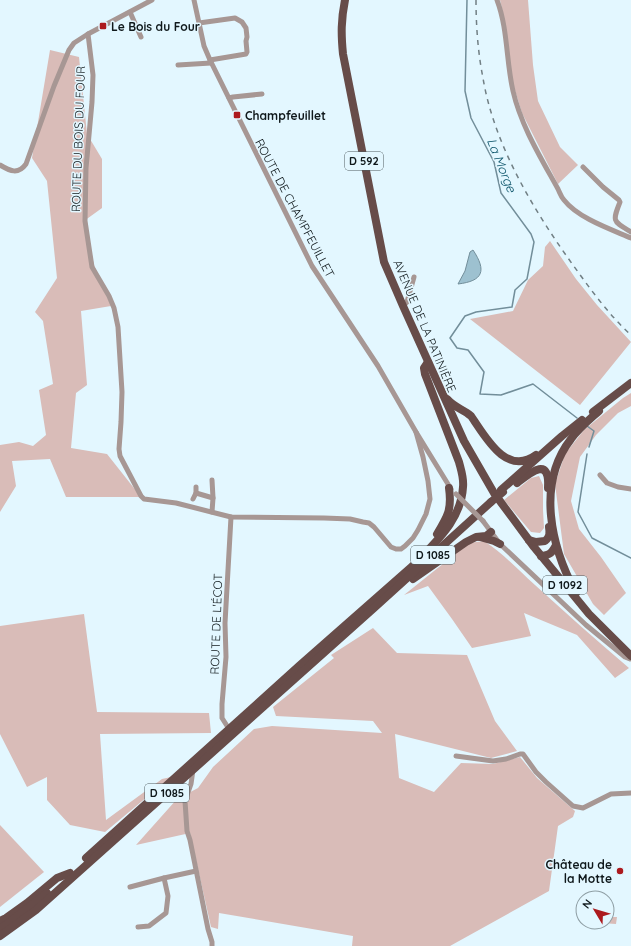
<svg xmlns="http://www.w3.org/2000/svg" width="631" height="946" font-family="Quicksand,sans-serif">
	<style>
		.green { fill: #d9bcb8 }
		.water { fill: #9dc1d0; stroke: #728e9a }
		.lines { fill: none; stroke-linecap: round; stroke-linejoin: round }
		.stream { stroke: #728e9a; stroke-width: 1.5 }
		.street { stroke: #a79794; stroke-width: 5 }
		.primary { stroke: #674c49; stroke-width: 8 }
		.rail { stroke: #717f84; stroke-width: 1.5; stroke-dasharray: 5 5; stroke-linecap: butt }
		.street-bridge { stroke: #a79794; stroke-width: 5 }
		.primary-bridge { stroke: #674c49; stroke-width: 8 }
		.poi-dot { fill: #ac1a1e; stroke: #e3f7ff; stroke-width: 1.5 }
		.labels { text-anchor: middle; dominant-baseline: central; stroke-width: 3; stroke-linejoin: round; paint-order: stroke }
		.shield { fill: #e3f7ff; stroke: #4f5b5f; stroke-width: 1 }
		.shield-label { font-size: 11px; font-weight: bold; fill: #0f181b }
		.poi-label { font-size: 12px; font-weight: bold; fill: #0f181b; stroke: #e3f7ff; text-anchor: start }
		.street-label { font-size: 12px; fill: #0f181b; stroke: #e3f7ff }
		.water-label { font-size: 13px; font-style: italic; fill: #075167; stroke: #e3f7ff }
	</style>
	<rect width="100%" height="100%" fill="#e3f7ff"/>
	<g class="green">
		<polygon points="500,0 528,0 533,65 538,101 560,147 578,165 558,184 522,113 509,71 502,8"/>
		<polygon points="50,50 79,57 87,134 102,159 102,208 84,221 94,265 111,306 81,311 87,385 76,393 71,448 107,454 141,497 66,497 50,459 12,461 16,486 0,512 0,445 19,442 33,446 46,435 39,390 53,384 43,321 35,312 57,278 47,181 32,158"/>
		<polygon points="550,241 576,279 597,305 631,342 580,405 470,319 513,311 528,280 543,266 545,247"/>
		<polygon points="631,393 631,406 618,413 596,435 580,457 571,501 579,529 601,557 626,593 604,615 593,604 564,554 555,484 565,454 584,430 623,398"/>
		<polygon points="539,476 543,485 543,510 544,528 540,533 531,532 504,500 531,478"/>
		<path d="M484,541c19,12 34,29 51,44 31,28 62,56 94,83l-14,10 -38,-43 -53,-22 7,23 -59,12 -20,-29 -24,-33 -24,9 65,-52z"/>
		<polygon points="84,614 97,712 209,713 211,733 100,734 106,820 162,779 171,777 105,832 70,825 47,800 47,777 27,787 0,734 0,626"/>
		<polygon points="373,628 397,653 467,655 495,721 517,751 491,758 395,734 399,778 434,792 461,763 493,764 520,757 537,778 575,811 573,817 558,826 549,891 450,946 352,946 353,936 219,913 218,929 211,927 190,833 136,845 177,799 198,788 213,767 254,729 272,726 382,733 373,721 276,716 273,707 334,658 331,655"/>
		<polygon points="0,825 44,872 0,907"/>
		<polygon points="607,917 617,917 616,924 601,923 601,922 607,922"/>
	</g>
	<path class="water" d="M473,250c14,21 10,31 -15,34l7,-13 5,-19z"/>
	<g class="lines">
		<g class="stream">
			<polyline points="467,0 465,91 471,118 494,162 501,193 531,234 534,242 527,279 515,290 512,307 476,312 465,316 450,338 457,348 468,350 484,372 480,394 501,395 533,384 577,418"/>
			<polyline points="587,426 594,431 589,447"/>
			<polyline points="587,454 578,512 592,538 631,558"/>
		</g>
		<g class="street">
			<polyline points="194,0 204,46 210,60 312,266 378,366 416,432 451,489"/>
			<path d="M497,0c11,29 9,61 16,91 8,35 28,67 45,98 2,4 3,8 6,11 14,18 46,29 67,38"/>
			<polyline points="130,12 141,37"/>
			<polyline points="199,23 235,18 242,22 246,28 247,37 246,41 247,52 246,54 210,60"/>
			<polyline points="88,34 93,75 92,102 86,168 85,221 92,267 109,296 114,308 118,327 122,392 121,422 119,449 120,456 141,496 144,499 176,503 231,517 324,518 350,519 363,522 369,523 374,527 391,547 396,549 401,549 405,546 413,538 418,530 426,514 430,499 428,481 423,457 416,432"/>
			<polyline points="178,65 211,63"/>
			<polyline points="229,98 233,97 262,94"/>
			<path d="M0,165c10,6 18,10 26,-1l28,-78 15,-36 5,-7 14,-9 64,-34"/>
			<path d="M583,167l20,20 16,13 1,2c-8,20 -7,19 11,30"/>
			<polyline points="403,306 407,302 414,277"/>
			<polyline points="600,475 607,483 618,487 631,489"/>
			<polyline points="212,480 213,498"/>
			<polyline points="196,493 213,498 212,512"/>
			<polyline points="193,499 196,493 196,487"/>
			<polyline points="483,521 500,544 586,625 625,657 630,659 631,658"/>
			<polyline points="229,729 222,718 222,704 226,657 225,623 231,517"/>
			<polyline points="456,756 493,761 506,759 520,754 523,754 536,772 546,782 573,806 583,808 611,794 631,793"/>
			<polyline points="193,770 191,784 185,801 187,831 190,840 208,929 212,942 212,946"/>
			<polyline points="130,887 164,878"/>
			<polyline points="138,927 149,926 166,913 168,896 164,878 196,871"/>
		</g>
		<g class="primary">
			<path d="M345,0c-4,20 -4,34 -2,54l41,208 19,44 61,135 30,52 40,54 55,67 42,42"/>
			<path d="M447,399c8,9 16,10 24,17 14,20 35,61 65,39"/>
			<polyline points="593,412 631,383"/>
			<path d="M517,483c14,-11 33,-27 31,5"/>
			<polyline points="501,490 562,436 582,420"/>
			<path d="M437,534c11,-18 15,-25 12,-46"/>
			<polyline points="480,537 494,541 500,544"/>
			<path d="M529,540l7,2 9,-1c5,-4 5,-8 4,-14"/>
			<path d="M541,556c9,-1 11,-3 15,-11"/>
			<path d="M413,566c22,-24 48,-45 50,-79 1,-9 -2,-17 -4,-25l-34,-88 -1,-6 4,-6"/>
			<polyline points="413,579 466,542 476,537 486,536 491,532"/>
			<path d="M576,593c-25,-46 -40,-109 -5,-154 8,-11 18,-19 28,-28"/>
			<polyline points="86,858 299,666 416,563"/>
			<polyline points="0,921 6,918 27,903 57,878 70,873"/>
			<polyline points="0,929 11,921 47,893"/>
			<polyline points="0,936 36,910 374,608 491,502"/>
		</g>
		<path class="rail" d="M476,0c0,26 2,53 7,78 11,67 51,133 90,187 18,25 36,50 58,70"/>
		<polyline class="street-bridge" points="456,494 483,521"/>
		<polyline class="primary-bridge" points="491,502 503,492"/>
	</g>
	<g class="poi-dot">
		<rect x="99" y="22" width="8" height="8" rx="2"/>
		<rect x="233" y="111" width="8" height="8" rx="2"/>
		<circle cx="620" cy="871" r="4"/>
	</g>
	<g class="labels">
		<g class="shield">
			<rect x="345" y="152" width="38" height="18" rx="3"/>
			<rect x="411" y="546" width="44" height="18" rx="3"/>
			<rect x="543" y="576" width="44" height="18" rx="3"/>
			<rect x="145" y="784" width="44" height="18" rx="3"/>
		</g>
		<g class="shield-label">
			<text x="364" y="161">D 592</text>
			<text x="433" y="555">D 1085</text>
			<text x="565" y="585">D 1092</text>
			<text x="167" y="793">D 1085</text>
		</g>
		<g class="poi-label">
			<text x="111" y="26">Le Bois du Four</text>
			<text x="245" y="115">Champfeuillet</text>
			<text x="612" y="864" text-anchor="end">Château de<tspan x="612" dy="14">la Motte</tspan></text>
		</g>
		<g class="street-label">
			<text transform="translate(78 139) rotate(-88)">ROUTE DU BOIS DU FOUR</text>
			<text transform="translate(295 208) rotate(62)">ROUTE DE CHAMPFEUILLET</text>
			<text transform="translate(425 326) rotate(67)">AVENUE DE LA PATINIÈRE</text>
			<text transform="translate(216 624) rotate(-88)">ROUTE DE L'ÉCOT</text>
		</g>
		<g class="water-label">
			<text transform="translate(502 165) rotate(68)">La Morge</text>
		</g>
	</g>
	<g transform="translate(595 910) rotate(308)"><circle r="19" fill="#e3f7ff" stroke="#8e9ea4"/>
	<path d="M0-3L7 15L0 10L-7 15Z" fill="#ac1a1e"/>
	<text y="-6" font-size="11" font-weight="bold" text-anchor="middle" fill="#0f181b">N</text>
	</g>
</svg>
